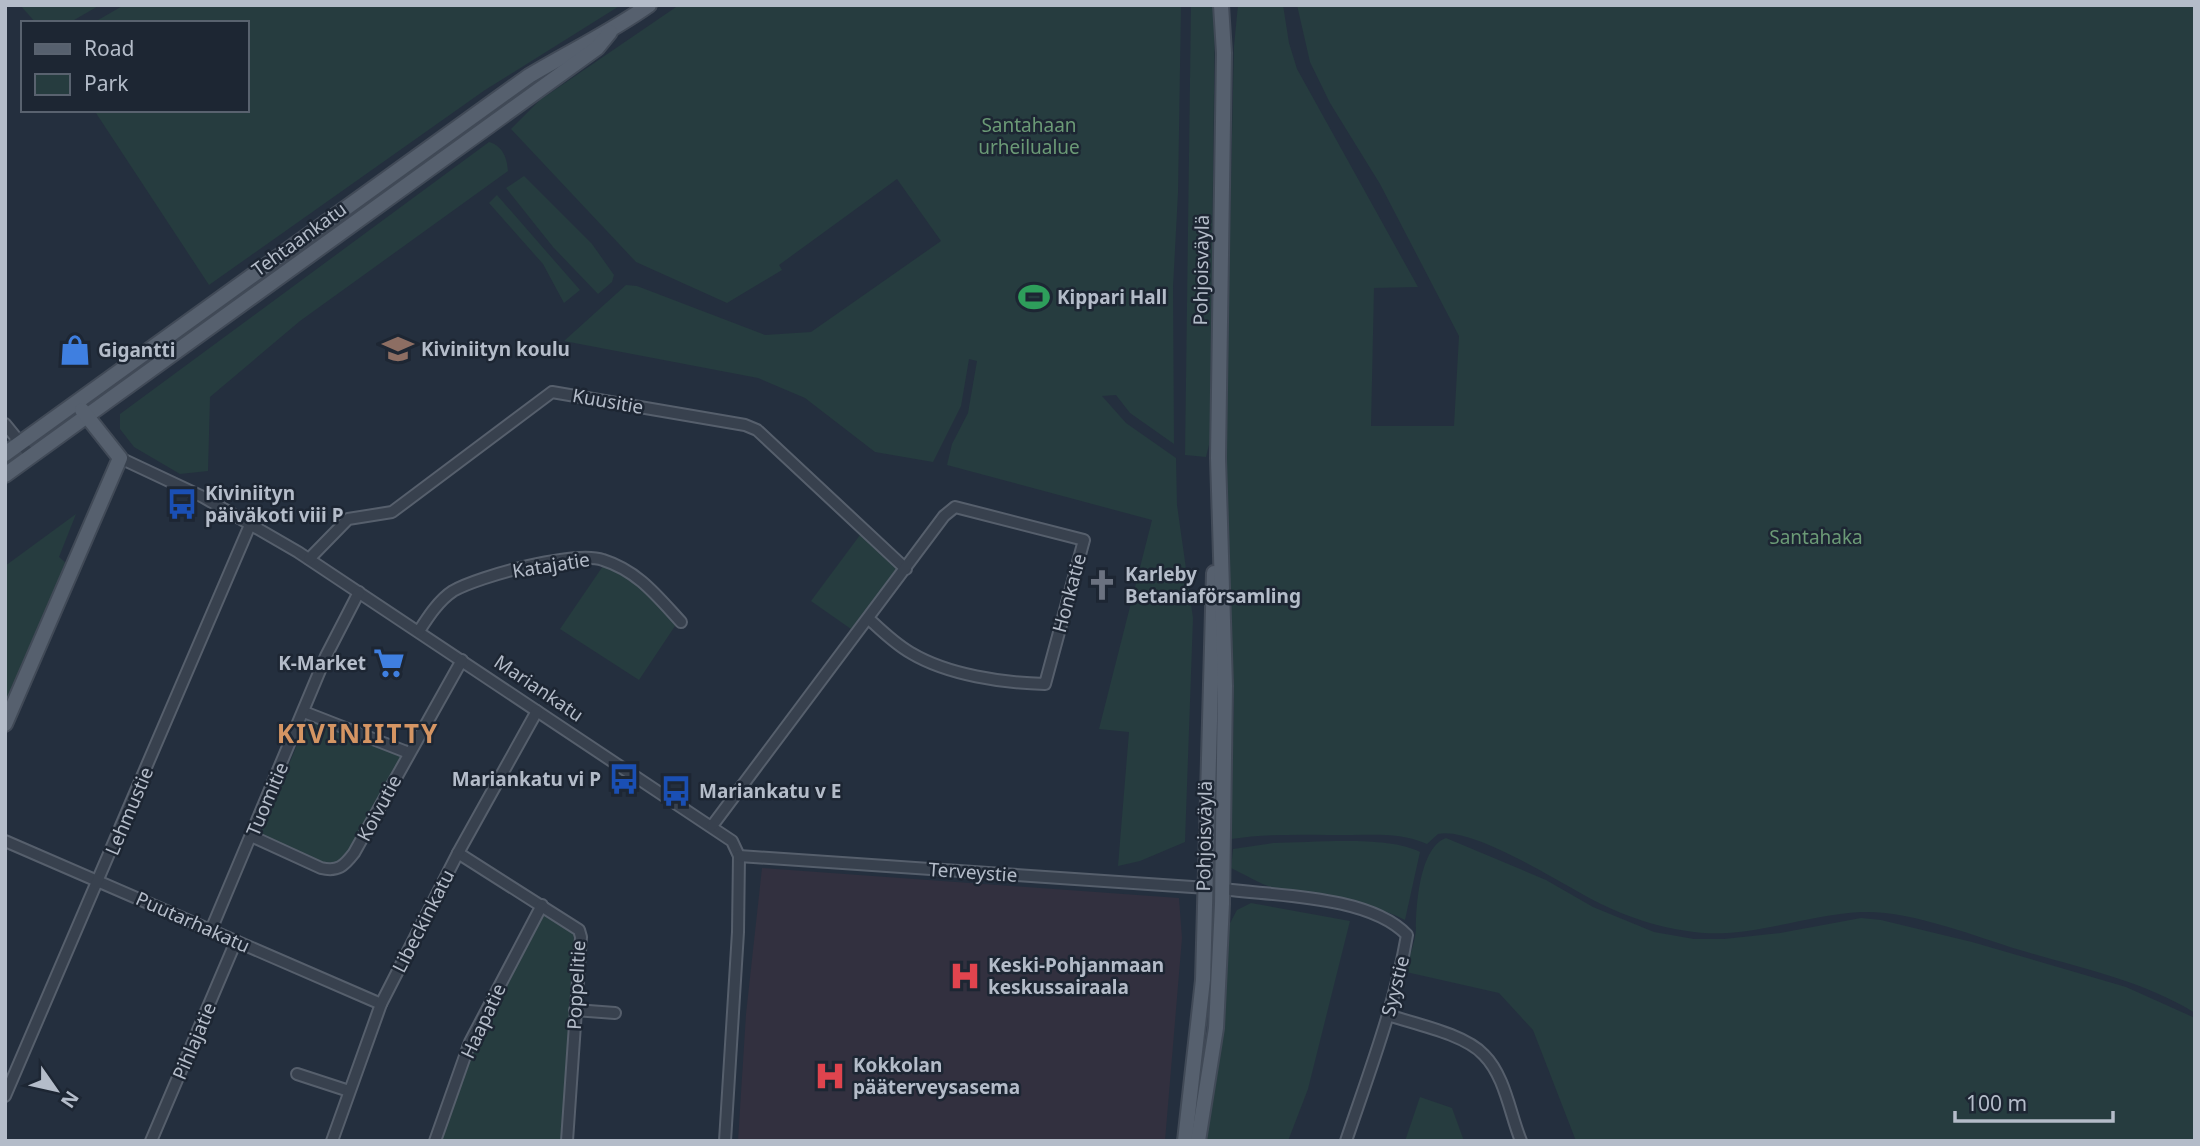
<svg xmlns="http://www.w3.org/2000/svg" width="2200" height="1146" font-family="'Noto Sans',sans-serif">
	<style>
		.medical { fill: #32303f }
		.green { fill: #263c3f }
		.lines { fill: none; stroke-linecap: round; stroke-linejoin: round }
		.minor-casing { stroke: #565f6c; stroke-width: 14 }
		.major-casing { stroke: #414a57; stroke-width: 18 }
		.minor { stroke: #38414e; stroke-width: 10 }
		.major { stroke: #56606e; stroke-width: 14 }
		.labels { text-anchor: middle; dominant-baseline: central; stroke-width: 5; stroke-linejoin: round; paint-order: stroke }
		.park-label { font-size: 19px; fill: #6b9a76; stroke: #1d2633 }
		.street-label { font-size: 19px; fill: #b4bcc9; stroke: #1d2633 }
		.poi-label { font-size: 19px; font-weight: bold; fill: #b4bcc9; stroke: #1d2633; text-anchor: start }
		.district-label { font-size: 26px; font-weight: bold; letter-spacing: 2px; fill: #d59563; stroke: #1d2633 }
	</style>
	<rect width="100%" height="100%" fill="#242f3e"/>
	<polygon class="medical" points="762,868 1179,898 1182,938 1165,1141 738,1141 746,1014"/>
	<g class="green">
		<polygon points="20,5 100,5 69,23 36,23"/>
		<polygon points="124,5 621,5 485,90 209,285 94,110 247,110 247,23 93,23"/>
		<polygon points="679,5 1181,5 1178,193 1173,287 1174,444 1130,413 1116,395 1102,396 1126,423 1176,458 1177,505 1193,618 1185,842 1140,861 1118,866 1129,732 1099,729 1152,520 947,465 952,444 968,413 977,361 969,359 961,406 933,462 875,452 805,398 758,378 564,341 626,285 637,286 765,335 811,332 941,241 897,179 779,265 782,270 727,303 636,262 511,129 540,100"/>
		<polygon points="1191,5 1215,5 1210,441 1206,457 1185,455"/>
		<path d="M1238,5h45l6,38 8,26 121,218 -44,1 -3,138h83l5,-90 -79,-152 -50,-81 -20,-41 -13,-57h898v1008c-53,-33 -116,-45 -175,-63 -46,-14 -110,-40 -159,-38 -58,3 -116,29 -174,19 -29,-4 -59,-14 -86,-27 -35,-17 -127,-78 -163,-70l-11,10c-26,-11 -48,-9 -75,-9 -42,0 -80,-2 -121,4l3,-142 -9,-246 9,-405z"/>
		<path d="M489,142c14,4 18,16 19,29l-208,150 -90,76 -2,74 -28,3 -46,-27 -14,-18v-15z"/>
		<polygon points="524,176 592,244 614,275 612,282 598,294 553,247 506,188"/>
		<polygon points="497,195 580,290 564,303 543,264 489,203"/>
		<polygon points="76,514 59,557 66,563 5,709 5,566"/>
		<polygon points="860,535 897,568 851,629 811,601"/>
		<polygon points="603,566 632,578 677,623 639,680 560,629"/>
		<polygon points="308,718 401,756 350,851 341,862 321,863 260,835"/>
		<path d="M1446,838l100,42 47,27 61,25 40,7h30l56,-6 81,-15 20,2 91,22 154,45 69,31v123h-619l-43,-111 -34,-37 -93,-21c2,-14 10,-31 10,-44 0,-23 4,-81 30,-90z"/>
		<path d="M1273,843c40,0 113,-8 147,9l-15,68c-43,-22 -88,-23 -134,-33 -13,-4 -27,-13 -40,-19l2,-19z"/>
		<polygon points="1251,903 1350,921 1308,1089 1288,1141 1205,1141 1222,1039 1229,925 1237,910"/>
		<polygon points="543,914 573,934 575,947 563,1141 439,1141 476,1040"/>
		<polygon points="1420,1097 1452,1108 1464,1141 1405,1141"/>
	</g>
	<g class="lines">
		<defs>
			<g id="minor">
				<polyline points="5,424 31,456"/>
				<polyline points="120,458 203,497 298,552 732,841 739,856 738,932 725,1141"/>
				<polyline points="309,559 348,519 392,512 552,392 745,425 757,430 906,569"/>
				<path d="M419,631c9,-14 20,-31 34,-40 26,-15 123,-41 150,-31 35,11 54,36 78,62"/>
				<polyline points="304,712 409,753"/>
				<path d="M712,826l232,-310 11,-9 129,33 -39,144c-42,-1 -97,-9 -134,-31 -16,-9 -29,-22 -42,-34"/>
				<path d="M251,836l70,32c17,4 23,-2 33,-15l108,-193"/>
				<polyline points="5,841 381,1004"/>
				<polyline points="458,853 579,930 581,937 567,1141"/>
				<polyline points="739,856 1207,888"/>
				<path d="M1223,889c52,7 146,6 184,46 -12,70 -38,138 -61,206"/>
				<polyline points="211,930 326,656 359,592"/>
				<polyline points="575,1010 615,1013"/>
				<path d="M1388,1015c27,9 77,19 96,40 21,21 26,59 37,86"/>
				<polyline points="297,1074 349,1091"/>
				<polyline points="5,1096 250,525"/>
				<polyline points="151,1141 236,941"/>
				<polyline points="332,1141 381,1004 458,853 537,711"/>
				<polyline points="435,1141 470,1042 542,905"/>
			</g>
			<g id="major">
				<path d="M5,454l524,-378c40,-24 82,-44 120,-71"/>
				<polyline points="5,475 597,48 610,32"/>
				<polyline points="5,724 120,458 82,410"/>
				<polyline points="1185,1141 1203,980 1214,573"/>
				<polyline points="1198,1141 1216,1028 1222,904 1225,686 1218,458 1224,53 1221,5"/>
			</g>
		</defs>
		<use href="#minor" class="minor-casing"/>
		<use href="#major" class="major-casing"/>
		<use href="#minor" class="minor"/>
		<use href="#major" class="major"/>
	</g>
	<defs>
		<symbol id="stadium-bare" viewBox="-9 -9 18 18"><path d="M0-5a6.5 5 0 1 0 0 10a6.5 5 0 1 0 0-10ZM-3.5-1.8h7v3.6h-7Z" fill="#2e9e5b" stroke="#1d2633" stroke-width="2.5" paint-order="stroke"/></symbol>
		<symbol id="school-bare" viewBox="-9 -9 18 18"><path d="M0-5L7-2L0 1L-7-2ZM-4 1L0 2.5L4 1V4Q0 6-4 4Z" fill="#8d6e63" stroke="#1d2633" stroke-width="2.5" paint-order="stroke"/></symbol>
		<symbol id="shop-bare" viewBox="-9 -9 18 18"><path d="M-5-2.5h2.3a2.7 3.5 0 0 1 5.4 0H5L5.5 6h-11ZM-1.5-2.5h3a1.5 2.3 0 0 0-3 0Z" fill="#3f7fe0" stroke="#1d2633" stroke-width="2.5" paint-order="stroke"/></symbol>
		<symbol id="bus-bare" viewBox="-9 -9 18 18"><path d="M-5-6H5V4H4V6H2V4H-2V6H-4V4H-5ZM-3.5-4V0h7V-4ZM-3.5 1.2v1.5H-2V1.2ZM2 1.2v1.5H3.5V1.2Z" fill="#1a4fb4" stroke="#1d2633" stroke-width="2.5" paint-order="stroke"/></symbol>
		<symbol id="church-bare" viewBox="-9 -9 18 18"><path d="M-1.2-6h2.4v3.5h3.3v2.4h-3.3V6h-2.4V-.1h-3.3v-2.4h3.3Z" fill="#6b7280" stroke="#1d2633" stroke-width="2.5" paint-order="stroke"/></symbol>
		<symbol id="supermarket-bare" viewBox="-9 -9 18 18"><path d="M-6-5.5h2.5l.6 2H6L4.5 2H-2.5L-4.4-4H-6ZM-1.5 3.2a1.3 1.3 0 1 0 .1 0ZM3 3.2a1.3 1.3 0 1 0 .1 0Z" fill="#3f7fe0" stroke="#1d2633" stroke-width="2.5" paint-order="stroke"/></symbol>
		<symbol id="hospital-bare" viewBox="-9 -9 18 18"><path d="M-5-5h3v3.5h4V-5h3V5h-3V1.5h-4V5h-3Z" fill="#e0444e" stroke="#1d2633" stroke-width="2.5" paint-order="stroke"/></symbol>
	</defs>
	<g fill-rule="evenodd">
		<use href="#stadium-bare" x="1012" y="275" width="44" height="44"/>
		<use href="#school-bare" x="376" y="327" width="44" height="44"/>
		<use href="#shop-bare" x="53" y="328" width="44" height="44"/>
		<use href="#bus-bare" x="160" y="482" width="44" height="44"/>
		<use href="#church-bare" x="1080" y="563" width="44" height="44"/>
		<use href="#supermarket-bare" x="367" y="641" width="44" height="44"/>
		<use href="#bus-bare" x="602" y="757" width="44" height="44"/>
		<use href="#bus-bare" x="654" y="769" width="44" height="44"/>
		<use href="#hospital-bare" x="943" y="954" width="44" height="44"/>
		<use href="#hospital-bare" x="808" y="1054" width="44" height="44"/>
	</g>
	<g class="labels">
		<g class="park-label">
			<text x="1029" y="125">Santahaan<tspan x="1029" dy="22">urheilualue</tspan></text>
			<text x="1816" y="537">Santahaka</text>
		</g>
		<g class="street-label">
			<text transform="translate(299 239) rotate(-36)">Tehtaankatu</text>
			<text transform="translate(1201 270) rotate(-89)">Pohjoisväylä</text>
			<text transform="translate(608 401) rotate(10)">Kuusitie</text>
			<text transform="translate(551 565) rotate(-9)">Katajatie</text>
			<text transform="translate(1069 593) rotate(-75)">Honkatie</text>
			<text transform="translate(539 688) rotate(34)">Mariankatu</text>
			<text transform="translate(267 799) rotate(-67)">Tuomitie</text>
			<text transform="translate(379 808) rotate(-62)">Koivutie</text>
			<text transform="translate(129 811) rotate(-67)">Lehmustie</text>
			<text transform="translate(1204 836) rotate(-89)">Pohjoisväylä</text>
			<text transform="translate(973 872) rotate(4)">Terveystie</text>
			<text transform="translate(423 921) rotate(-63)">Libeckinkatu</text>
			<text transform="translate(193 922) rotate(24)">Puutarhakatu</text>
			<text transform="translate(576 985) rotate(-87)">Poppelitie</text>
			<text transform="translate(1395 986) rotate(-76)">Syystie</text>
			<text transform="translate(483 1021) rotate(-65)">Haapatie</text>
			<text transform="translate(194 1041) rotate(-67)">Pihlajatie</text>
		</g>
		<g class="poi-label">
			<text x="1057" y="297">Kippari Hall</text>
			<text x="421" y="349">Kiviniityn koulu</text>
			<text x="98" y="350">Gigantti</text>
			<text x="205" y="493">Kiviniityn<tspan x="205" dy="22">päiväkoti viii P</tspan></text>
			<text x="1125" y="574">Karleby<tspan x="1125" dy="22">Betaniaförsamling</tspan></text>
			<text x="366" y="663" text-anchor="end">K-Market</text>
			<text x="601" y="779" text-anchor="end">Mariankatu vi P</text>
			<text x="699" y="791">Mariankatu v E</text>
			<text x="988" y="965">Keski-Pohjanmaan<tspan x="988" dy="22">keskussairaala</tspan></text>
			<text x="853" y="1065">Kokkolan<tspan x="853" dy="22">pääterveysasema</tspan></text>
		</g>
		<g class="district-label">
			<text x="358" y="733">KIVINIITTY</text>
		</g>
	</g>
	<rect width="2200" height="1146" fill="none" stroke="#b4bcc9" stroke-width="14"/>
	<rect x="21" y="21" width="228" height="91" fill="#1d2633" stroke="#59626f" stroke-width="2"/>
	<rect x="35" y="44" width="35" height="10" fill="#56606e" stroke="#59626f" stroke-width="2"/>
	<text x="84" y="56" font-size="21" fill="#b4bcc9">Road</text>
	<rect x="35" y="74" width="35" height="21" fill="#263c3f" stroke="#59626f" stroke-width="2"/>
	<text x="84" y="91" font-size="21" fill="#b4bcc9">Park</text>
	<g transform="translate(56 1090) rotate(124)" stroke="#1d2633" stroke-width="5" paint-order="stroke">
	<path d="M0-5L12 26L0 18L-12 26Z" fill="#b4bcc9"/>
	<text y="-10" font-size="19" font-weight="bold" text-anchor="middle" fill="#b4bcc9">N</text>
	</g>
	<path d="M1955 1111v10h158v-10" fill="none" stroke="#b4bcc9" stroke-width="3.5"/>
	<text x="1966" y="1111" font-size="21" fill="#b4bcc9" stroke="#1d2633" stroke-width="5" paint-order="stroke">100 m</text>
</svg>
